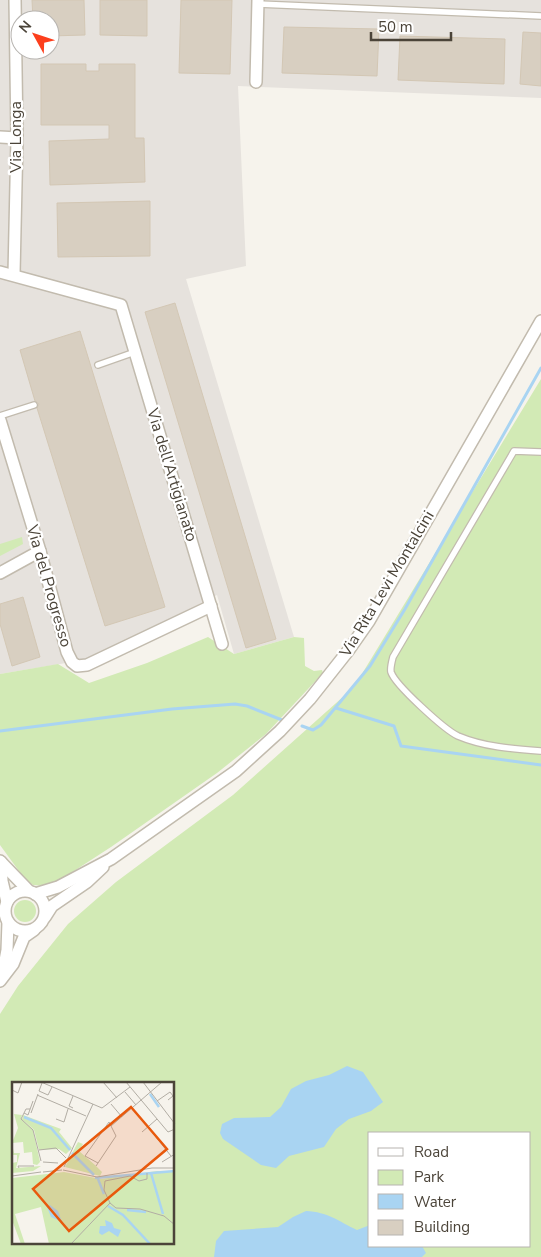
<svg xmlns="http://www.w3.org/2000/svg" width="541" height="1257" font-family="'Nunito Sans',sans-serif">
	<style>
		.industrial { fill: #e6e2dd; fill-rule: evenodd }
		.green { fill: #d2eab5; fill-rule: evenodd }
		.water { fill: #a9d4f2 }
		.lines { fill: none; stroke-linecap: round; stroke-linejoin: round }
		.stream { stroke: #a9d4f2; stroke-width: 3 }
		.building { fill: #d8cfc1; stroke: #d3c7b4 }
		.lane-casing { stroke: #c2bbae; stroke-width: 8 }
		.street-casing { stroke: #c2bbae; stroke-width: 14 }
		.lane { stroke: #fff; stroke-width: 5.5 }
		.street { stroke: #fff; stroke-width: 11 }
		.labels { text-anchor: middle; dominant-baseline: central; stroke-width: 4.5; stroke-linejoin: round; paint-order: stroke }
		.street-label { font-size: 16px; fill: #4b4439; stroke: #fff }
		.inset-river { fill: none; stroke: #a9d4f2; stroke-width: 2.5 }
		.inset-road { fill: none; stroke: #b2ada4; stroke-width: 1 }
		.view { fill: #e8590c; fill-opacity: 0.15; stroke: #e8590c; stroke-width: 2.5 }
		.inset-edge { fill: none; stroke: #4b4439; stroke-width: 2.5 }
	</style>
	<rect width="100%" height="100%" fill="#f6f3ec"/>
	<path class="industrial" d="M0,0h541v98l-303,-12 8,180 -60,13 108,358 -60,17 -17,-59 -131,66 -14,1 -72,12zM20,20h30v30h-30z"/>
	<g class="green">
		<path d="M541,379v878h-541v-243l18,-28 50,-62 48,-42 117,-87 121,-108zM14,1083h160v160h-160zM370,1133h160v113h-160z"/>
		<polygon points="22,537 23,544 0,556 0,544"/>
		<polygon points="208,637 234,654 294,637 304,638 305,666 314,671 322,670 323,673 266,734 217,773 111,847 54,884 45,886 33,885 24,878 0,845 0,674 58,664 89,683 147,663"/>
		<circle cx="25" cy="911" r="11"/>
	</g>
	<g class="water">
		<polygon points="347,1066 363,1072 383,1102 371,1111 349,1119 336,1129 324,1147 289,1156 276,1168 261,1165 223,1139 220,1133 222,1124 234,1118 270,1117 281,1107 291,1089 306,1081 329,1075"/>
		<path d="M306,1211c22,1 32,10 51,19l13,-5v21h52l4,7 -4,4h-208l2,-16 8,-10 54,-4 15,-10z"/>
	</g>
	<g class="lines">
		<g class="stream">
			<polyline points="336,708 394,726 401,746 541,765"/>
			<polyline points="302,726 313,730 321,725 370,666 405,609 541,368"/>
			<polyline points="0,731 172,709 235,704 247,706 282,720"/>
		</g>
	</g>
	<g class="building">
		<polygon points="32,0 84,0 85,35 50,36 50,20 33,20"/>
		<polygon points="100,0 147,0 147,36 100,35"/>
		<polygon points="181,0 232,0 230,74 179,73"/>
		<polygon points="284,27 379,29 377,76 282,73"/>
		<polygon points="523,32 541,33 541,86 520,84"/>
		<polygon points="400,36 505,39 504,84 398,80"/>
		<polygon points="41,64 86,64 86,71 99,71 99,64 135,64 135,138 144,138 145,182 50,185 49,141 109,139 109,125 41,125"/>
		<polygon points="150,201 150,256 58,257 57,203"/>
		<polygon points="175,303 276,639 246,648 145,312"/>
		<polygon points="80,331 165,607 105,626 37,408 39,404 35,401 20,350"/>
		<polygon points="23,597 40,657 12,666 0,624 0,604"/>
	</g>
	<g class="lines">
		<defs>
			<g id="lane">
				<polyline points="258,4 541,16"/>
				<polyline points="98,365 135,352"/>
				<polyline points="0,416 34,405"/>
				<path d="M541,452l-27,-1 -121,206c-1,4 -3,11 -2,15 4,13 54,58 67,64 26,11 55,13 83,15"/>
			</g>
			<g id="street">
				<polyline points="256,82 258,0"/>
				<polyline points="0,137 17,138"/>
				<polyline points="0,272 121,305 222,644"/>
				<polyline points="14,274 17,138 15,0"/>
				<polyline points="0,420 40,551 67,652 72,662 77,666 87,665 211,606"/>
				<polyline points="0,573 40,551"/>
				<polyline points="0,861 29,891"/>
				<polyline points="1,862 2,881 7,902"/>
				<circle cx="25" cy="911" r="20"/>
				<polyline points="35,894 58,887 111,859 236,771 280,731 310,699 348,651 369,621 541,321"/>
				<polyline points="45,917 52,906 87,882 103,867"/>
				<polyline points="2,977 7,950 8,922"/>
				<polyline points="0,981 13,964 24,937 34,930"/>
			</g>
		</defs>
		<use href="#lane" class="lane-casing"/>
		<use href="#street" class="street-casing"/>
		<use href="#lane" class="lane"/>
		<use href="#street" class="street"/>
	</g>
	<g class="labels">
		<g class="street-label">
			<text transform="translate(16 137) rotate(-90)">Via Longa</text>
			<text transform="translate(172 475) rotate(73)">Via dell'Artigianato</text>
			<text transform="translate(387 584) rotate(-59)">Via Rita Levi Montalcini</text>
			<text transform="translate(49 586) rotate(74)">Via del Progresso</text>
		</g>
	</g>
	<g transform="translate(12 1082)">
		<rect width="162" height="162" fill="#f6f3ec"/>
		<path d="M2,32l8,1 -1,3 12,12 7,32 -3,3 -4,-1 -1,-12 -8,1 -1,-11 -11,1 6,-15zM11,33l38,14 -2,3 13,16 -6,6 -7,-5 -20,1 -5,-20 -12,-11zM66,60l5,2 -4,7 16,14 7,7 -2,4 -35,-9zM0,62l2,9h6l-4,15 25,-2 -8,5 -21,2v-10l5,-1v-7h-5zM145,89l17,1v72h-125l-8,-37 -26,7 10,30h-4l-9,-24v-42l52,-6 37,7z" fill="#d2eab5"/>
		<path d="M38,123l8,6 4,11 -11,-5 -4,-10zM93,138l7,3 2,5 7,2 -3,7 -9,-6 -7,4 -3,-2 1,-7h6z" fill="#a9d4f2"/>
		<path class="inset-river" d="M138,12l9,13M12,35l27,11 19,22M60,71l22,22M139,91l12,41M83,96l80,-7M86,97l6,15M96,124l15,9 27,29M115,128l19,2"/>
		<path class="inset-road" d="M29,0l61,26 28,-21M91,0l14,16M114,0l42,50 7,-3M131,0l32,42M30,1l-3,8 9,4 4,-8M0,8l6,3 4,-11M113,10l11,13M25,13l49,21M145,19l13,-9 3,4 -5,4M99,22l11,13M61,26l-4,-2 4,-10M18,27h-4l-5,10 12,11 8,31M12,31l4,2 5,-14M19,31l7,-19M44,37l8,3 4,-13M99,44l51,-44M136,45l23,29M130,50l15,-13M27,68l17,-2 10,10M31,80l15,1M150,80l13,-8M84,84l20,-30 -7,-14 -24,34 13,7M52,85l29,-63M7,86l-1,-2h16M51,88l34,7 55,-9h23M31,90l19,-2M0,94l29,-4M98,121l6,5 24,1 24,7 11,9M59,162l39,-41 -6,-13 1,-9 25,-5 9,5 8,-2v-6"/>
		<path class="view" d="M119,25l36,42 -98,82 -36,-42z"/>
		<rect width="162" height="162" class="inset-edge"/>
	</g>
	<rect x="368" y="1132" width="162" height="115" fill="#ffffff" stroke="#b7b4b0"/>
	<rect x="378" y="1148" width="25" height="8" fill="#ffffff" stroke="#b7b4b0"/>
	<text x="414" y="1157" font-size="15" fill="#4b4439">Road</text>
	<rect x="378" y="1170" width="25" height="15" fill="#d2eab5" stroke="#b7b4b0"/>
	<text x="414" y="1182" font-size="15" fill="#4b4439">Park</text>
	<rect x="378" y="1194" width="25" height="15" fill="#a9d4f2" stroke="#b7b4b0"/>
	<text x="414" y="1207" font-size="15" fill="#4b4439">Water</text>
	<rect x="378" y="1220" width="25" height="15" fill="#d8cfc1" stroke="#b7b4b0"/>
	<text x="414" y="1232" font-size="15" fill="#4b4439">Building</text>
	<g transform="translate(35 35) rotate(310)"><circle r="24" fill="#ffffff" stroke="#b7b4b0"/>
	<path d="M0-4L9 19L0 12L-9 19Z" fill="#fc3f1d"/>
	<text y="-8" font-size="14" font-weight="bold" text-anchor="middle" fill="#4b4439">N</text>
	</g>
	<path d="M371 32v8h80v-8" fill="none" stroke="#4b4439" stroke-width="2.5"/>
	<text x="378" y="32" font-size="15" fill="#4b4439" stroke="#ffffff" stroke-width="4" paint-order="stroke">50 m</text>
</svg>
